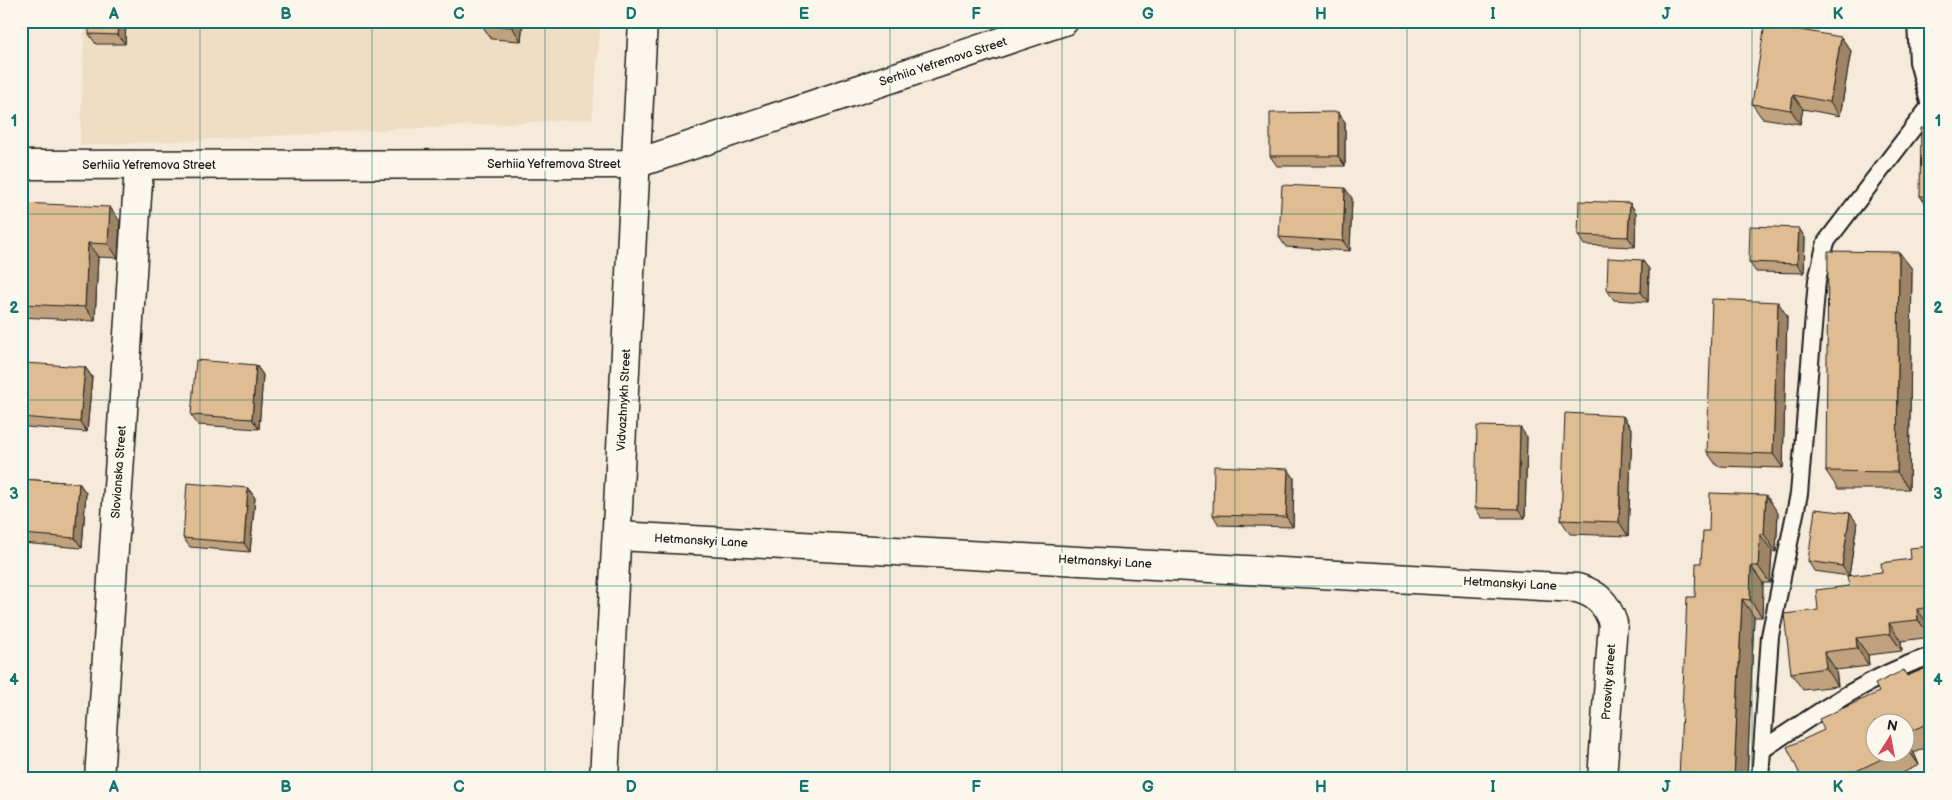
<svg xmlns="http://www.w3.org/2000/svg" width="1952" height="800" font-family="'Balsamiq Sans',sans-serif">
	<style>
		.built { fill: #efddc4 }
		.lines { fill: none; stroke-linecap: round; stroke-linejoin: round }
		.service-casing { stroke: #1c1c1c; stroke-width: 20 }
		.minor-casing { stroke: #1c1c1c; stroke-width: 31 }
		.tertiary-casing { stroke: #1c1c1c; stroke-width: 31 }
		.service { stroke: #fbf7ec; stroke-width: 16 }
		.minor { stroke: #fbf7ec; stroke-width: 28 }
		.tertiary { stroke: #fbf7ec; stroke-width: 28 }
		.wall { fill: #c1a27e; stroke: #1c1c1c; fill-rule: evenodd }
		.shaded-wall { fill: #9d8466; stroke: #1c1c1c }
		.building { fill: #e0bc92; stroke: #1c1c1c }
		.grid { fill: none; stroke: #0f766e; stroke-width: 1; stroke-opacity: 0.55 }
		.labels { text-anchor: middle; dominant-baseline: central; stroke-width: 5; stroke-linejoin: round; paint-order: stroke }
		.street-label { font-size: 12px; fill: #1c1c1c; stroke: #fbf7ec }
		.neatline { fill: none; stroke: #0f766e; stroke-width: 2 }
		.grid-label { font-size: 16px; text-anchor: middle; font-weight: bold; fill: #0f766e }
	</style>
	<rect width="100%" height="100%" fill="#f6ebda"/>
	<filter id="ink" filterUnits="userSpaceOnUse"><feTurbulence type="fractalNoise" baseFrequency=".02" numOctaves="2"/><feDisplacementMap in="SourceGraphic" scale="10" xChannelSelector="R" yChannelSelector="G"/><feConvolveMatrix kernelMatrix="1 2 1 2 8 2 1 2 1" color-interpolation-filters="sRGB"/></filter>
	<g filter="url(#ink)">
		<polygon class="built" points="85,21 601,21 592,119 80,146"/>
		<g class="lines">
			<defs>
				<g id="service">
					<polyline points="1916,21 1918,62 1930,106"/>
					<path d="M1762,750c53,-36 107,-74 169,-94"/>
					<polyline points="1760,779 1770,636 1799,494 1817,280 1826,242 1930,106"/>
				</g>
				<g id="minor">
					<polyline points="21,165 635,164 1064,21"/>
					<path d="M618,536l959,52c21,6 29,15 36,35l-11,156"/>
					<polyline points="99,779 139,166"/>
				</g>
				<polyline id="tertiary" points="604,779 643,21"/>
			</defs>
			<use href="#service" class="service-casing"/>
			<use href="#minor" class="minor-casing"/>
			<use href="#tertiary" class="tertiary-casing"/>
			<use href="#service" class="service"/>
			<use href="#minor" class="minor"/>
			<use href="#tertiary" class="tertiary"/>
		</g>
		<g class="wall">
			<polygon points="126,21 125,44 96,44 89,34"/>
			<polygon points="482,21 523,21 521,41 491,39 482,25"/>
			<polygon points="1841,37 1851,51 1840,116 1803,109 1800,124 1762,118 1752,104"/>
			<polygon points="1338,112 1345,122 1345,166 1277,166 1270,156"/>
			<polygon points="1931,128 1931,212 1920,196"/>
			<polygon points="1352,198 1350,251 1286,247 1279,237"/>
			<polygon points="21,203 120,221 118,258 98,257 95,321 21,317"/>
			<polygon points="1630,203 1636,213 1635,247 1584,245 1578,235"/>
			<polygon points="1799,228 1805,238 1804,273 1756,272 1749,262"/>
			<polygon points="1899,252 1912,269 1909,489 1838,489 1826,471"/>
			<polygon points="1642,260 1649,269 1648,302 1614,300 1607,290"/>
			<polygon points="1787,316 1783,468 1717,466 1707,452"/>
			<polygon points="256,365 263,375 259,429 198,425 191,415"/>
			<polygon points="85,367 92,377 87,432 27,427 21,419 21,401"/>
			<polygon points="1623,416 1632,430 1628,536 1570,534 1561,520"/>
			<polygon points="1527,437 1525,518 1482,518 1475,508"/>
			<polygon points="1288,469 1294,478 1293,527 1219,525 1213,515"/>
			<polygon points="21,479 79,483 86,493 82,548 21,543"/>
			<polygon points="248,488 255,498 250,552 190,547 183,538"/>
			<polygon points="1778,513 1776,552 1772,551 1770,583 1763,583 1762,617 1754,617 1747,779 1679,779 1695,597 1701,563 1709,531"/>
			<polygon points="1857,523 1849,576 1814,571 1808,561"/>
			<polygon points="1931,546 1931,626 1930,627 1931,637 1901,641 1902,651 1868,655 1869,666 1836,670 1838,686 1803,690 1791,673 1818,610 1849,586 1911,559"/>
			<path d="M1931,666v79l-17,8 5,12 -29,14h-88l22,-49 55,-38 25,-22 4,6zM1904,722v30h-30z"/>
		</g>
		<g class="shaded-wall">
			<polygon points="119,21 126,21 125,44 118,35"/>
			<polygon points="512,21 523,21 521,41 512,27"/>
			<polygon points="1841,37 1851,51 1840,116 1830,102"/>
			<polygon points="1793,95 1803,109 1800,124 1791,110"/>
			<polygon points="1338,112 1345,122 1345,166 1338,156"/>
			<polygon points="1345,188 1352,198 1350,251 1343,241"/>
			<polygon points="1630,203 1636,213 1635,247 1628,237"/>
			<polygon points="110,207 120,221 118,258 108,244"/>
			<polygon points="1799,228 1805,238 1804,273 1797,264"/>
			<polygon points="88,243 98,257 95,321 85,307"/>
			<polygon points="1899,252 1912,269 1909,489 1897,472"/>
			<polygon points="1642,260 1649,269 1648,302 1641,292"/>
			<polygon points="1778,302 1787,316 1783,468 1773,454"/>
			<polygon points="256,365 263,375 259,429 252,419"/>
			<polygon points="85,367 92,377 87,432 80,422"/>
			<polygon points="1623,416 1632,430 1628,536 1619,522"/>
			<polygon points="1520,427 1527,437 1525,518 1518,509"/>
			<polygon points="1288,469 1294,478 1293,527 1286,517"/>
			<polygon points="79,483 86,493 82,548 75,538"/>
			<polygon points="248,488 255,498 250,552 244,543"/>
			<polygon points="1766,495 1778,513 1776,552 1764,534"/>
			<polygon points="1850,513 1857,523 1849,576 1842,566"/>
			<polygon points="1760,534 1772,551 1770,583 1758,566"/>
			<polygon points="1751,566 1763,583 1762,617 1750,600"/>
			<polygon points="1742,599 1754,617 1747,779 1734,779"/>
			<polygon points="1917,609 1930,627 1931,637 1918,620"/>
			<polygon points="1889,623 1901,641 1902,651 1890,634"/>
			<polygon points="1856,638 1868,655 1869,666 1857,648"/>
			<polygon points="1824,652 1836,670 1838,686 1826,668"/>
			<polygon points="1904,741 1914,753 1919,765 1907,748 1904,743"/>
		</g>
		<g class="building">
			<polygon points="89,21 119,21 118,35 89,34"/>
			<polygon points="482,21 512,21 512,27 482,25"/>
			<polygon points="1765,24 1841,37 1830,102 1793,95 1791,110 1752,104"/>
			<polygon points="1338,112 1338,156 1270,156 1270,113"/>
			<polygon points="1921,128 1931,128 1931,197 1920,196"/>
			<polygon points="1282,185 1345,188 1343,241 1279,237"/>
			<polygon points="1579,201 1630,203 1628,237 1578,235"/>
			<polygon points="21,203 110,207 108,244 88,243 85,307 21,304"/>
			<polygon points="1750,226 1799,228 1797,264 1749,262"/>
			<polygon points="1828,251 1899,252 1897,472 1826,471"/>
			<polygon points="1608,258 1642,260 1641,292 1607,290"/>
			<polygon points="1712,299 1778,302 1773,454 1707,452"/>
			<polygon points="196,360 256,365 252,419 191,415"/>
			<polygon points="24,363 85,367 80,422 21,417 21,401"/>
			<polygon points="1565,413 1623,416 1619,522 1561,520"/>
			<polygon points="1477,426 1520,427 1518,509 1475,508"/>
			<polygon points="1214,466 1288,469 1286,517 1213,515"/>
			<polygon points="21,479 79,483 75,538 21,534"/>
			<polygon points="187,483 248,488 244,543 183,538"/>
			<rect x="1929" y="487" width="2" height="33"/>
			<polygon points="1710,493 1766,495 1764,534 1760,534 1758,566 1751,566 1750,600 1742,599 1734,779 1679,779 1687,597 1695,597 1696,563 1701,563 1703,531 1709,531"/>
			<polygon points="1815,509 1850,513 1842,566 1808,561"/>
			<polygon points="1931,546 1931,607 1917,609 1918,620 1889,623 1890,634 1856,638 1857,648 1824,652 1826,668 1791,673 1784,614 1818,610 1816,590 1849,586 1847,576 1882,572 1881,563 1911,559 1910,548"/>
			<polygon points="1931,666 1931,722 1904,734 1904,722 1874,722 1874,752 1896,752 1848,775 1850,779 1802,779 1787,747 1824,730 1819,719 1879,692 1875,684 1904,670 1907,676"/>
		</g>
	</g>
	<path class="grid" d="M200,21v758M372,21v758M545,21v758M717,21v758M890,21v758M1062,21v758M1235,21v758M1407,21v758M1580,21v758M1752,21v758M21,214h1910M21,400h1910M21,586h1910"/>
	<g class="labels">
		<g class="street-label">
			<text transform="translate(943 62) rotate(-18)">Serhiia Yefremova Street</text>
			<text x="554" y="164">Serhiia Yefremova Street</text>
			<text x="149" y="165">Serhiia Yefremova Street</text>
			<text transform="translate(624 400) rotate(-87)">Vidvazhnykh Street</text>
			<text transform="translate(119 472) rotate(-86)">Slovianska Street</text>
			<text transform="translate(701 541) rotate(3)">Hetmanskyi Lane</text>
			<text transform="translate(1105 562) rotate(3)">Hetmanskyi Lane</text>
			<text transform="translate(1510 584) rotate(3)">Hetmanskyi Lane</text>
			<text transform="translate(1609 682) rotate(-86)">Prosvity street</text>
		</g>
	</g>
	<rect width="1952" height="800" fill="none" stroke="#fbf7ec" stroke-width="55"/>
	<g transform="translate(1890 738) rotate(11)"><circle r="24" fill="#fbf7ec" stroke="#a29f99"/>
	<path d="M0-4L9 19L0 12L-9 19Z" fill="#d1495b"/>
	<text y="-8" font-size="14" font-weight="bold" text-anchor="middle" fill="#1c1c1c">N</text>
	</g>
	<rect x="28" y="28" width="1896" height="744" class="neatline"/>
	<g class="grid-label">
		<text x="114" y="19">A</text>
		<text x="286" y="19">B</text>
		<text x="459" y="19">C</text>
		<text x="631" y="19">D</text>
		<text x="804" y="19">E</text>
		<text x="976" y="19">F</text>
		<text x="1148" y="19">G</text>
		<text x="1321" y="19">H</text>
		<text x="1493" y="19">I</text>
		<text x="1666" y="19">J</text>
		<text x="1838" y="19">K</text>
		<text x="14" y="126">1</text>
		<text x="1938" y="126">1</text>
		<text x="14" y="313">2</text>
		<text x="1938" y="313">2</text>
		<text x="14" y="499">3</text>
		<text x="1938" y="499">3</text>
		<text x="14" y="685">4</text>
		<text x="1938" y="685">4</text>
		<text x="114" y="792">A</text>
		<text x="286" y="792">B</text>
		<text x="459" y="792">C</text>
		<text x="631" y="792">D</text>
		<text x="804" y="792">E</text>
		<text x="976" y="792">F</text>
		<text x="1148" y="792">G</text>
		<text x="1321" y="792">H</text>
		<text x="1493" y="792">I</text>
		<text x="1666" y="792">J</text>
		<text x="1838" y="792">K</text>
	</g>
</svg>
